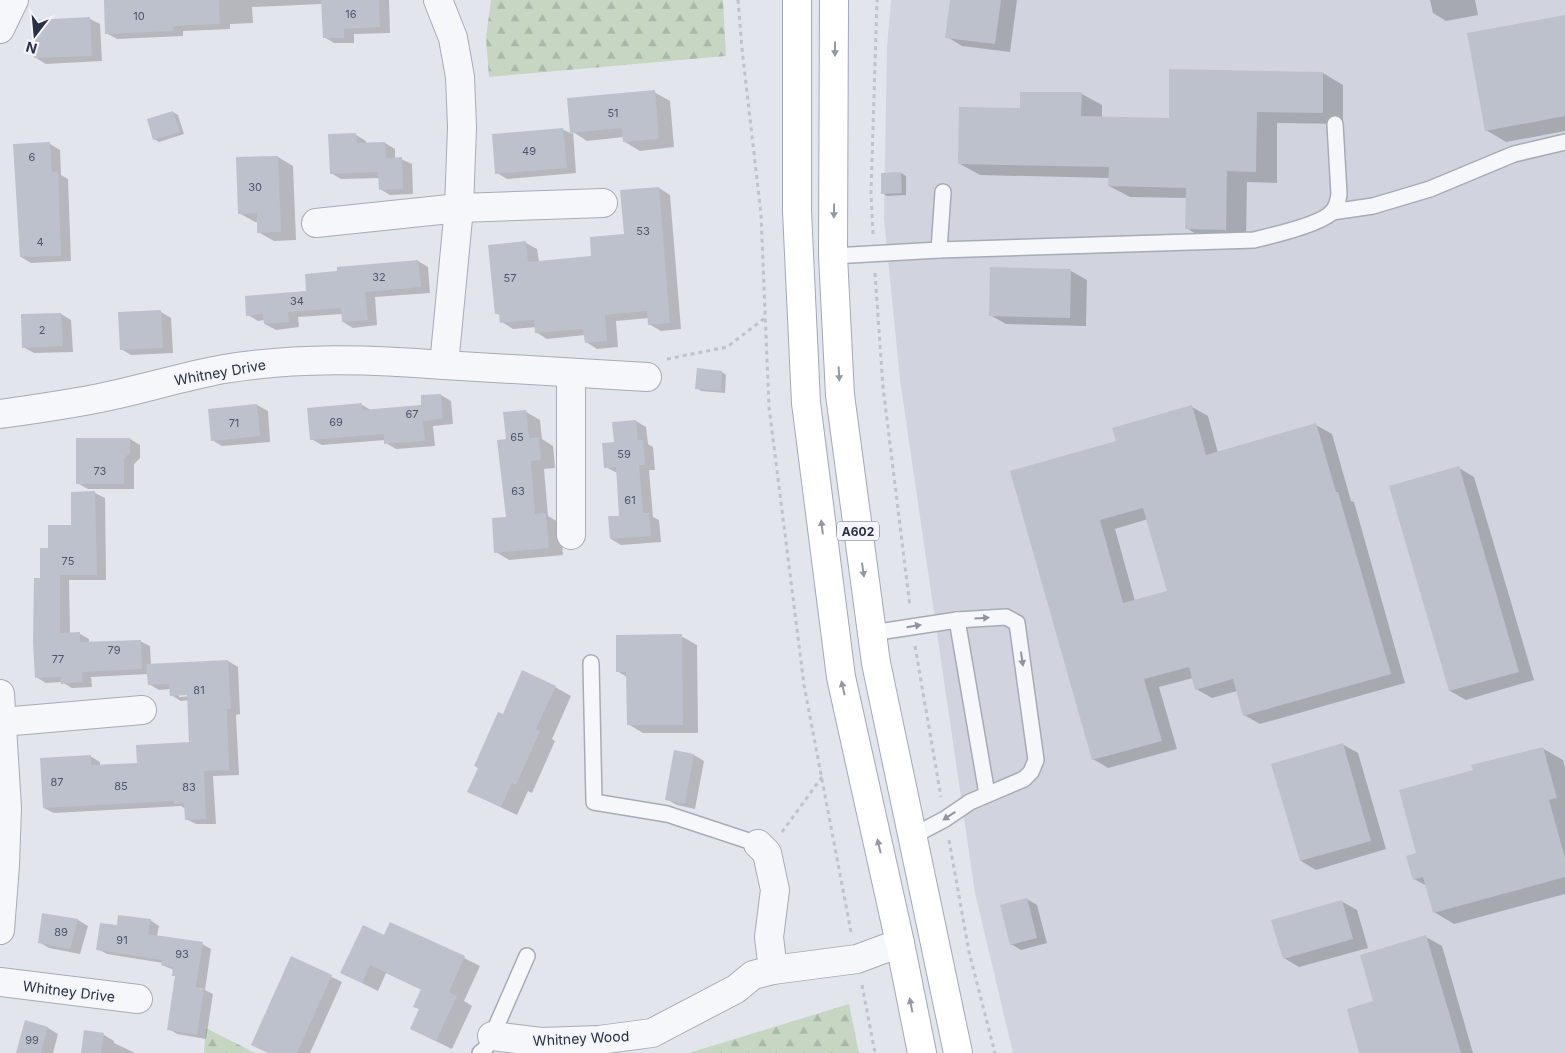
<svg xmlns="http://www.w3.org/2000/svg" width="1565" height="1053" font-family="Inter,sans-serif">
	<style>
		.built { fill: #d1d4de }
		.forest { fill: url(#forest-firs) }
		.shadow { fill: #0003; fill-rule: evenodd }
		.building { fill: #bcc1cc; fill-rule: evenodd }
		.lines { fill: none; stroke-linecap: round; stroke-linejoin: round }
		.lane-casing { stroke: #a7abb7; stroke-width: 18 }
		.street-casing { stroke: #a7abb7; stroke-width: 30 }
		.primary-casing { stroke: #a1a8b9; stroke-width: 30 }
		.path { stroke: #c1c3cb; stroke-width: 3; stroke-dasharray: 4 4; stroke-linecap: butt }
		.lane { stroke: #f6f7fa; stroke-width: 15 }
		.street { stroke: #f6f7fa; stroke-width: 28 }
		.primary { stroke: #fff; stroke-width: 28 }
		.oneway { fill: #9498a2 }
		.oneway2 { fill: #9094a0 }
		.labels { text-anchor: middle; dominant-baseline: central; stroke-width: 4.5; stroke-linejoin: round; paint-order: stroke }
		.number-label { font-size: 11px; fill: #4e5468 }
		.shield { fill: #f3f5f9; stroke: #666b7c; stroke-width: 1 }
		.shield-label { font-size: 12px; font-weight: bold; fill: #293046 }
		.street-label { font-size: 14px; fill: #293046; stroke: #f3f5f9 }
	</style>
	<defs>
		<pattern id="forest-firs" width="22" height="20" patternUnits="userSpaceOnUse" patternTransform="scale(1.25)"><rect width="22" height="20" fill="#c6d6c3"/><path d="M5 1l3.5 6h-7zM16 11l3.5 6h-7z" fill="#aab8a9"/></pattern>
	</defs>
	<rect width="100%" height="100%" fill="#e3e5ec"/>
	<polygon class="built" points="891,0 1565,0 1565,1053 1013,1053 975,893 900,380 884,218 887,47"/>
	<g class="forest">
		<polygon points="491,0 723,0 726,56 489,77 486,38"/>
		<polygon points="849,1004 859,1053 689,1053"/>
		<polygon points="206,1028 255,1053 204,1053"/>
	</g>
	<g class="shadow">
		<polygon points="105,0 389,0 390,33 354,34 354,43 334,43 324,37 322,4 252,7 253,23 230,24 230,29 183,31 183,36 117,39 106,33"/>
		<polygon points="952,0 1017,0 1010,52 962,46 947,37"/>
		<polygon points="1430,0 1475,0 1478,15 1446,21 1433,13"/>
		<polygon points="1565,16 1565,131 1506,142 1486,130"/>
		<polygon points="90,19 100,24 102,61 46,64 36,58"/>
		<polygon points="1323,73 1343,85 1343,124 1277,123 1277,183 1247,182 1246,241 1207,240 1186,228 1187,198 1130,197 1109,186 1110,178 980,175 960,164 1021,109 1082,94 1102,105 1102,118 1170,119"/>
		<polygon points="654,92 670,101 674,147 640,151 625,142 624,137 587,141 573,132 576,173 507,179 497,173 562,129 572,134 569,99"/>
		<polygon points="173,112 178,115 184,134 159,142 154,139"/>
		<polygon points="356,135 366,141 366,143 385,143 395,149 395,159 401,159 412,164 413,194 390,195 380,189 380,178 341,179 331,173"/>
		<polygon points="50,144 60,150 61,175 68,179 71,261 31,263 21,257"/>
		<polygon points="278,157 293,166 296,240 274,241 258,232 258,222 255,222 239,213"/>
		<polygon points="901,173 906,176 906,195 887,196 882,193"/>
		<polygon points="659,188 670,195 681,329 661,331 649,324 649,318 616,321 618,347 597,349 586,342 585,335 547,339 536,332 536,327 513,329 502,322 501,316 496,313 526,243 537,249 539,262 593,257 625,235"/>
		<polygon points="418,261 428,267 430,293 375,297 377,325 353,328 343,322 342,314 298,317 299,327 276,330 265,324 265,320 258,321 248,315 307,292 339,273"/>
		<polygon points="991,269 1071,271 1087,280 1086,326 1006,324 990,315"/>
		<polygon points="161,312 171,318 173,353 131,355 121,349"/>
		<polygon points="61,314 71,320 73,352 34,353 23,347 22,316"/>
		<polygon points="722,372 726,375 725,393 701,391 697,388"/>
		<polygon points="441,395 451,401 453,424 433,426 435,446 396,449 386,443 385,440 322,445 311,439 362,405 371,410 423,406"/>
		<polygon points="257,405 268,411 270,442 222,446 212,440 209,410"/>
		<path d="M1192,407l16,9 10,37 98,-28 16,9 19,67 3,1 51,181 -145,41 -16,-9 -7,-24 -25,7 -16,-9 -3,-11 -34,9 18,62 -69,19 -15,-9 -81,-287 105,-30zM1148,519l21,73 -34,9 -20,-72z"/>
		<polygon points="526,412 540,420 542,439 553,446 555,468 544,469 548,516 560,523 563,555 509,560 496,552 507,518 507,440"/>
		<polygon points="636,421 646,427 648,444 653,447 655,470 649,470 653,517 659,520 661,542 621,545 611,539 621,517 617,473 606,467 615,444"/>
		<polygon points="130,439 140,445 140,458 134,464 134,489 88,489 77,483"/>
		<polygon points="1459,468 1474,477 1534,680 1466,700 1450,691"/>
		<path d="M72,493h23l10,5 1,82h-37l1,54h10l9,5v4l51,-2 10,5 1,19 77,-4 10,6 2,47 -4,1 3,60 -26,1 3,48h-20l-10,-5v-10l-5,-3 -127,7 -10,-5 46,-52 10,6v4l38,-2 53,-20 -2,-44 -8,1 -10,-6 -1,-6 -11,1 -10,-6 -1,-10 -57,3 1,10 -20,1 -10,-6 -16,1 -10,-6 6,-97 7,-31 23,-22zM193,693v3l-14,1v-3z"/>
		<polygon points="681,636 697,645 698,733 643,733 628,724 627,677 617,671"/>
		<polygon points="555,687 571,696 552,739 555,741 532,793 528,791 517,815 469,792 503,715"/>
		<polygon points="1342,744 1358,753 1386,849 1316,870 1301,861"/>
		<polygon points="1542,748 1563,760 1565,768 1565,894 1454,924 1434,912 1427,886 1414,879 1474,771"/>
		<polygon points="675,751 694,755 704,761 695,809 677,805 666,799"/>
		<polygon points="1027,899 1037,905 1047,943 1021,950 1011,944"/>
		<polygon points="1341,901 1357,910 1368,948 1299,967 1284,958"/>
		<polygon points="78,920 88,926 80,954 49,948 39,942"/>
		<polygon points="150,920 159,926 157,936 202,944 211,949 205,990 213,994 206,1039 177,1034 169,1029 176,977 174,970 162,965 163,963 107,954 98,949 118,927"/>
		<polygon points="385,936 464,958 480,966 464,1001 472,1006 452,1049 411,1029 420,1009 422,990 386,973 378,991 342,973"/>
		<polygon points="1426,937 1442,946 1473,1053 1361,1053 1375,1002"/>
		<polygon points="292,958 342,982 310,1053 268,1053"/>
		<polygon points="26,1022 48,1028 58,1034 53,1053 18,1053"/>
		<polygon points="104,1035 114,1041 114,1043 135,1053 82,1053"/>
	</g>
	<g class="building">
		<polygon points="104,0 219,0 220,24 173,26 174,31 105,34"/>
		<polygon points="321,0 379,0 380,27 344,29 344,38 323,38"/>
		<polygon points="950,0 1001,0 995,44 945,38"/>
		<polygon points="1565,15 1565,116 1485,131 1467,33"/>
		<polygon points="90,17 92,56 34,58 33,20"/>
		<polygon points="1169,69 1323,72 1323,113 1257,112 1256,172 1227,171 1226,230 1185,229 1186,188 1108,186 1109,167 958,164 959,107 1020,108 1020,92 1082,92 1081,116 1169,118"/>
		<polygon points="655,90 659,139 623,142 622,128 570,133 567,98"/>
		<polygon points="173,111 180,132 153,140 147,119"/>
		<polygon points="563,128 567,168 495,174 492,134"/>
		<polygon points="356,133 357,143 385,142 386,158 402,157 403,189 379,190 378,172 330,174 328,134"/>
		<polygon points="50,142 52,172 58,171 61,256 20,257 13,144"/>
		<polygon points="278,156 281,232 257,233 257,213 238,214 236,157"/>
		<polygon points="901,172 902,193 881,194 881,173"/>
		<polygon points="659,187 670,323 648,325 647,311 605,315 607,341 585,343 583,329 535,333 534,320 500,323 499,314 495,314 488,245 526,241 528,262 591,256 590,237 624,234 620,190"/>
		<polygon points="418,260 421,287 365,292 368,320 342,322 341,308 288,312 289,322 264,324 263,314 246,316 245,296 306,291 305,274 337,271 337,267"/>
		<polygon points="990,267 1071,269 1070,318 989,316"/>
		<polygon points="161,310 163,348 120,350 118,312"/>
		<polygon points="61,313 63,346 22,348 21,314"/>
		<polygon points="697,368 722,371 721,391 695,389"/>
		<polygon points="441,394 443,419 423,421 425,441 384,444 384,434 310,440 307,408 362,403 362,410 421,405 421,395"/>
		<polygon points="257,404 260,436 211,441 208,409"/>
		<path d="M1192,405l14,50 110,-32 20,69h2l53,182 -148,42 -10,-37 -38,11 -6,-23 -45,12 18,62 -70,19 -82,-289 106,-30 -4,-13zM1143,508l24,83 -44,12 -23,-83z"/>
		<polygon points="526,410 529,438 539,437 541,460 531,461 535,514 546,513 549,548 494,553 492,518 506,517 497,440 506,439 503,412"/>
		<polygon points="636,420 638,440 643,440 645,465 639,465 643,513 649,513 651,536 610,539 608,516 619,516 616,467 604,468 602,443 614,442 612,422"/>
		<polygon points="76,438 130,438 130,453 124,458 124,484 76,484"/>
		<polygon points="1459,466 1519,672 1449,691 1389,486"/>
		<polygon points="95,491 97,575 60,575 60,633 80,632 80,642 141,640 142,669 82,672 83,682 61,684 61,677 35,678 33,642 34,578 40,578 40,548 48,548 48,525 71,525 71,492"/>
		<polygon points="682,634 683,725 627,725 626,672 616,672 616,635"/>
		<polygon points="228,660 231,709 227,709 229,770 204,771 206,819 185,820 184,803 174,804 174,801 43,808 40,758 91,755 91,765 137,763 136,745 189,742 187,695 170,696 169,684 148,685 146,664"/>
		<polygon points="522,670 556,686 536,729 540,731 516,785 512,783 501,807 467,792 478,768 474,766 498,712 503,714"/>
		<polygon points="1343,743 1371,841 1300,861 1271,764"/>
		<polygon points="1543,747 1557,798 1549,800 1565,858 1565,877 1433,913 1423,877 1413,880 1406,856 1416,853 1399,790 1473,770 1471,765"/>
		<polygon points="674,750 694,754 685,804 665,800"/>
		<polygon points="1027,898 1037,938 1010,945 1000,905"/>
		<polygon points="1342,900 1353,939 1283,959 1271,920"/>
		<polygon points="42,913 78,919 70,949 38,943"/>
		<polygon points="118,915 151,919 148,934 203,942 196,987 204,988 197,1035 167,1030 175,976 172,976 173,967 161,965 162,960 96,950 100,923 117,925"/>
		<polygon points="390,922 465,956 449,992 457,996 436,1041 410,1029 419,1009 413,1007 421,989 370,965 362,983 340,973 363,925 384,935"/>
		<polygon points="1426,935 1461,1053 1359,1053 1347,1009 1373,1001 1360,955"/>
		<polygon points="291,956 332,975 297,1053 268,1053 251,1045"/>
		<polygon points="25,1020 48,1027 41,1053 16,1053"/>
		<polygon points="84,1030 104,1033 101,1053 81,1053"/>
	</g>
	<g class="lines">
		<defs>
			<g id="lane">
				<polyline points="1332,212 1373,206 1430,189 1514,154 1565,142"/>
				<polyline points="939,250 943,192"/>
				<path d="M833,256l106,-6 315,-10c17,-4 68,-16 78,-28 5,-5 6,-11 7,-18l-4,-70"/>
				<polyline points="957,620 987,794"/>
				<polyline points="872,633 957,620 1006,617 1017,623 1036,760 1031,772 1024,779 970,802 945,819 911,837"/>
				<polyline points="591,663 594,802 667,814 758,844"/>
				<polyline points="480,1053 485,1049 492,1036 527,956"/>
			</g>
			<g id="street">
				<polyline points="0,29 14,0"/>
				<polyline points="316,223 459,208 603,203"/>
				<polyline points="444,365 647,377"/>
				<path d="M0,414c36,-5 73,-10 109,-18 38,-8 76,-20 115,-27 73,-12 146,-10 220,-4l15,-157 3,-81 -2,-50 -7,-39 -15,-38"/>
				<polyline points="571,535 571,373"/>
				<polyline points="0,694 7,808 5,865 0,930"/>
				<polyline points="2,722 142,710"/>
				<polyline points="758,844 767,853 775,890 769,937 773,970 857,959 900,943"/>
				<polyline points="0,982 138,999"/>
				<polyline points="492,1036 541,1042 599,1040 652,1033 736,989 753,975 773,970"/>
			</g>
			<g id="primary">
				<polyline points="797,0 797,211 806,403 841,677 900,943 922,1053"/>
				<polyline points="834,0 833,256 840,395 876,663 958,1053"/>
			</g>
		</defs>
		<use href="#lane" class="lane-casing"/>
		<use href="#street" class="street-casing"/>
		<use href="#primary" class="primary-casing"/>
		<g class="path">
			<polyline points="738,0 742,49 761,214 769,407 804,685 851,932"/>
			<polyline points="873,234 871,193 877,0"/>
			<polyline points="875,273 883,387 910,607"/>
			<polyline points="667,359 727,347 765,318"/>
			<polyline points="915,646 941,797"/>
			<polyline points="782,832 822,777"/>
			<polyline points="949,840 969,952 995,1053"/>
			<polyline points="862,985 875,1053"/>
		</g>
		<use href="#lane" class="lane"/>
		<use href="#street" class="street"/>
		<use href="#primary" class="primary"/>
	</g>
	<defs><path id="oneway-solid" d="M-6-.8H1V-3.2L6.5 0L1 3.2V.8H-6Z" transform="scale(1.25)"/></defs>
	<g class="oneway">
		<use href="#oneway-solid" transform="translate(835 49) rotate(90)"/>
		<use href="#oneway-solid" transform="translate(834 211) rotate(91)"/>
		<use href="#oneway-solid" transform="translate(839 374) rotate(87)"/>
		<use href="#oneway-solid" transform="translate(822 527) rotate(-97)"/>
		<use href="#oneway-solid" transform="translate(863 570) rotate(82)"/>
		<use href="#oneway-solid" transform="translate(843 688) rotate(-103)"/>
		<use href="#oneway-solid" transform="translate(879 846) rotate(-103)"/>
		<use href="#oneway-solid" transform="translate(911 1005) rotate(-101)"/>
	</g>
	<g class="oneway2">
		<use href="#oneway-solid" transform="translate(982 618) rotate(-3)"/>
		<use href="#oneway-solid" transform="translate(914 626) rotate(-9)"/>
		<use href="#oneway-solid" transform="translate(1022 659) rotate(82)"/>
		<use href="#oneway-solid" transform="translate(949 816) rotate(147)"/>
	</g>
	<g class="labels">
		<g class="number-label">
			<text x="351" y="14">16</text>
			<text x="139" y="16">10</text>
			<text x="613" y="113">51</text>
			<text x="529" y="151">49</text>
			<text x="32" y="157">6</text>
			<text x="255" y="187">30</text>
			<text x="643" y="231">53</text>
			<text x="40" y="242">4</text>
			<text x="379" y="277">32</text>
			<text x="510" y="278">57</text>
			<text x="297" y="301">34</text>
			<text x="42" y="330">2</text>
			<text x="412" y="414">67</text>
			<text x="336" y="422">69</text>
			<text x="234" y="423">71</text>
			<text x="517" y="437">65</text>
			<text x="624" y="454">59</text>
			<text x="100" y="471">73</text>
			<text x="518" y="491">63</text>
			<text x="630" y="500">61</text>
			<text x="68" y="561">75</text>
			<text x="114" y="650">79</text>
			<text x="58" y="659">77</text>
			<text x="199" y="690">81</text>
			<text x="57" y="782">87</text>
			<text x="121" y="786">85</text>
			<text x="189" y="787">83</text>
			<text x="61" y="932">89</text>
			<text x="122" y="940">91</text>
			<text x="182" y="954">93</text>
			<text x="32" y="1040">99</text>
		</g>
		<rect class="shield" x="837" y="521.5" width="42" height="19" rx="4"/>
		<g class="shield-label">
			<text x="858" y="531">A602</text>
		</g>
		<g class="street-label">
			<text transform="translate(220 372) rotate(-10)">Whitney Drive</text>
			<text transform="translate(69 991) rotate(7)">Whitney Drive</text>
			<text transform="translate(581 1038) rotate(-3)">Whitney Wood</text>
		</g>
	</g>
	<g transform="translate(35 35) rotate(196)" stroke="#f3f5f9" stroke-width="4" paint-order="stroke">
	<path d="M0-4L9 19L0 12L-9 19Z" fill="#293046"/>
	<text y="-8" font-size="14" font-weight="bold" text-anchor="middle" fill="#293046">N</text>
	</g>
</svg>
